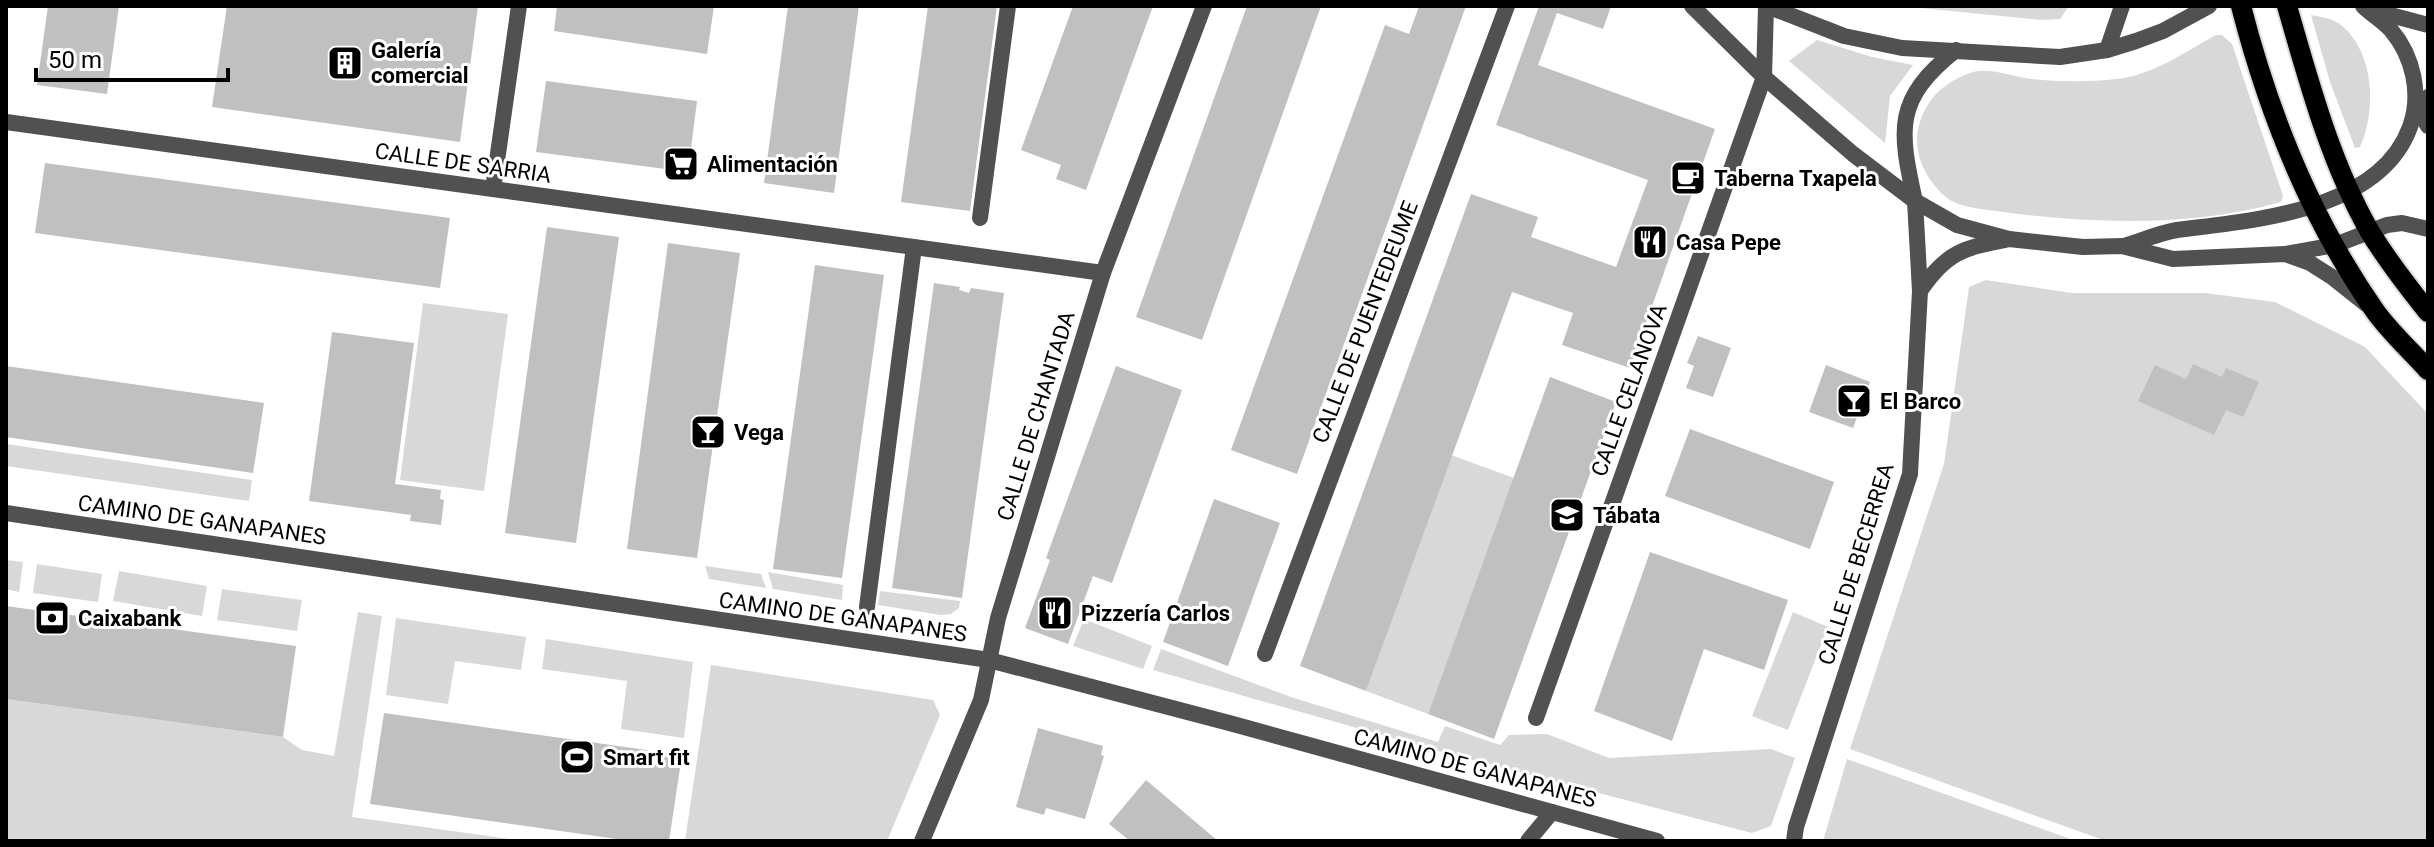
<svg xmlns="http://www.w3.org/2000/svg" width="2434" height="847" font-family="Roboto,sans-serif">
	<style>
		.green { fill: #d8d8d8 }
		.building { fill: #c0c0c0 }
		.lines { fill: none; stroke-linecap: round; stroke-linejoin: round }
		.primary-casing { stroke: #dbdbdb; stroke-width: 24 }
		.pedestrian { stroke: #515151; stroke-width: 16 }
		.minor { stroke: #515151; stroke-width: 16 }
		.tertiary { stroke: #515151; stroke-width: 16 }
		.primary { stroke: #000; stroke-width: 20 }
		.labels { text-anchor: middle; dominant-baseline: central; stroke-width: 6; stroke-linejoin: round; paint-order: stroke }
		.poi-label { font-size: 22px; font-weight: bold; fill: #000; stroke: #fff; text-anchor: start }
		.street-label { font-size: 22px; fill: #000; stroke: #fff }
	</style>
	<rect width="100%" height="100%" fill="#fff"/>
	<g class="green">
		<polygon points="1900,6 2069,6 2060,19 2041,20"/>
		<path d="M2311,15c10,2 21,3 30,10 33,26 36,86 19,122l-5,1 -25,-66z"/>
		<path d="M2216,35h6l10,9 51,152 -2,6c-88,25 -188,22 -278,10 -17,-3 -38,-3 -53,-12 -15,-10 -30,-32 -32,-50 -4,-22 6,-45 22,-60 10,-8 25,-17 38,-19 18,-2 36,6 54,8 28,3 56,3 85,0 36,-4 68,-27 99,-44z"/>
		<polygon points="1817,40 1872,57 1913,65 1890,96 1885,143 1789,61"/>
		<polygon points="1986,280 2072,293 2205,293 2275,302 2365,347 2428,414 2428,841 2106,841 1850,749 1944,464 1969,287"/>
		<polygon points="423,303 508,314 484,491 400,480"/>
		<polygon points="6,444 252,480 249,501 6,466"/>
		<polygon points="1451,455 1514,478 1428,714 1366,691"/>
		<polygon points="6,560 23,562 19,592 6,589"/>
		<polygon points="37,564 102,574 98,602 33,593"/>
		<polygon points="705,566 761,574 766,588 709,579"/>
		<polygon points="119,571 207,586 202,616 113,601"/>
		<polygon points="768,572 843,585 842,600 773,589"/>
		<polygon points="222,589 302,600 297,631 217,620"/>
		<polygon points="880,591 960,601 959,608 951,614 941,615 878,605"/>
		<polygon points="358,612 382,616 352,817 525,841 6,841 6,699 283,737 302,750 334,756"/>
		<polygon points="1793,612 1828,627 1788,730 1752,716"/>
		<polygon points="396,618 526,637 521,670 455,661 448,704 386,695"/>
		<polygon points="1084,619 1152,646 1143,669 1073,646"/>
		<polygon points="546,639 693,662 684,738 621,729 627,681 542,669"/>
		<polygon points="1161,649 1294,698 1438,742 1445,726 1500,745 1509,735 1547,734 1609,758 1771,749 1795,758 1771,826 1752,833 1434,750 1153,670"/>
		<polygon points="711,665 933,700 940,715 887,841 685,841"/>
		<polygon points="1847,759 2076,841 1823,841"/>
	</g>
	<g class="building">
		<polygon points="48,6 119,6 107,94 37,85"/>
		<polygon points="227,6 478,6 460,142 212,107"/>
		<polygon points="557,6 714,6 707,54 554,31"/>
		<polygon points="788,6 859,6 834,193 764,183"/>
		<polygon points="928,6 997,6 970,211 901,202"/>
		<polygon points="1073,6 1153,6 1086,190 1056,179 1061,165 1021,150"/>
		<polygon points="1247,6 1321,6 1202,340 1136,317"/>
		<polygon points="1419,6 1466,6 1297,474 1231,450 1385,25 1409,34"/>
		<polygon points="1539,6 1611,6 1603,29 1557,13 1538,65 1715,129 1630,368 1562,345 1573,313 1512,292 1366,691 1300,666 1471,194 1538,217 1531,237 1616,267 1648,180 1496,125"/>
		<polygon points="546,81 697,101 688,172 536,152"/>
		<polygon points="45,163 450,218 440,288 35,233"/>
		<polygon points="547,227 619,237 576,543 505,533"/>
		<polygon points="668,243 740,253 697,558 627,549"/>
		<polygon points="815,265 884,275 842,578 773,569"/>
		<polygon points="934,283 960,287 959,290 969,293 971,288 1004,293 962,598 892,588"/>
		<polygon points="332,332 414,343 395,484 441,490 440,499 444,500 441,525 410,521 411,515 309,501"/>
		<polygon points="1698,336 1731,348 1713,397 1686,388 1694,366 1687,363"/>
		<polygon points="2193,364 2222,377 2226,368 2259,382 2243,417 2226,410 2214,435 2138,401 2155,365 2186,379"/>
		<polygon points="1826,365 1870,382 1853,428 1809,412"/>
		<polygon points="6,366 264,403 253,473 6,437"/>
		<polygon points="1116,366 1182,390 1112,583 1093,576 1068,644 1025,628 1050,560 1046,558"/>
		<polygon points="1550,377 1616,402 1494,739 1428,714"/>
		<polygon points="1690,429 1834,482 1810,549 1665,496"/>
		<polygon points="1214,499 1280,523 1228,666 1163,642"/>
		<polygon points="1650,552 1788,600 1764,670 1704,649 1672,741 1594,711"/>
		<polygon points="6,606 296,646 283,737 6,699"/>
		<polygon points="384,713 682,755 669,841 631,841 370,804"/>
		<polygon points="1038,728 1103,746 1101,755 1104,756 1085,819 1046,808 1044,815 1016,807"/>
		<polygon points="1146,780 1218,841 1130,841 1109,824"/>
	</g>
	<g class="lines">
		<defs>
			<g id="primary">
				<path d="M2241,6c28,109 69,212 134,305 15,21 36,40 53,59"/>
				<path d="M2287,6c22,76 43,156 83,226 17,28 38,55 58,80"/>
			</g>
		</defs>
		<use href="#primary" class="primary-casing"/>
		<g class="pedestrian">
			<polyline points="980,218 1008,6"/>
			<polyline points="867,607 914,247"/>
		</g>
		<g class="minor">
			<polyline points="2368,9 2428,25"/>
			<polyline points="2107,50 2122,6"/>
			<polyline points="2428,97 2417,108 2428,126"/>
			<polyline points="6,122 1103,273"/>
			<polyline points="493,189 519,6"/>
			<polyline points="2285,254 2335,245 2387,225 2402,223 2428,229"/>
			<path d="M1920,291c27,-40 44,-43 89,-52"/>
			<polyline points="6,513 989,660"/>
			<polyline points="1265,654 1507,6"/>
			<polyline points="1536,718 1764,77 1766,6"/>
			<polyline points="922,841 981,700 998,618 1103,273 1204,6"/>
			<polyline points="1528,841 1552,812"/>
			<polyline points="1794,841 1796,827 1910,474 1920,291 1915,201"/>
		</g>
		<g class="tertiary">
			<polyline points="1692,6 1764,77 1853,154 1915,201 1957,225 2009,239 2083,247 2122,246 2173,259 2285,254 2310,263 2332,277 2366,304"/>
			<polyline points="1767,6 1844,36 1902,48 2060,57 2107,50 2136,41 2163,31 2209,6"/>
			<path d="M1915,201c-16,-72 -21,-102 41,-151"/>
			<path d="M2124,246c17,-5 35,-13 53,-16 76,-10 202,-18 233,-103 12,-33 3,-71 -19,-97 -8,-9 -20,-16 -28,-24"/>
			<polyline points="989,660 1233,724 1657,841"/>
		</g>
		<use href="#primary" class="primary"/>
	</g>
	<defs>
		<symbol id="building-square" viewBox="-11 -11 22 22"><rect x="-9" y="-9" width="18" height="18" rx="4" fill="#000" stroke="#fff"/><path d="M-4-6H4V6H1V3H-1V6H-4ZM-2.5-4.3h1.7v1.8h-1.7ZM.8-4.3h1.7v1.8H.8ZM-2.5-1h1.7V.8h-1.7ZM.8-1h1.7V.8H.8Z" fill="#fff"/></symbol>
		<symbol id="supermarket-square" viewBox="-11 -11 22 22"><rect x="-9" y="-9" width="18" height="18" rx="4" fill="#000" stroke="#fff"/><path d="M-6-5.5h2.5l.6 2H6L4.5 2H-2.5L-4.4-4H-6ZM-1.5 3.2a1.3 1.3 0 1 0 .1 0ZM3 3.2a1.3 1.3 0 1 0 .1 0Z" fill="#fff"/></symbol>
		<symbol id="cafe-square" viewBox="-11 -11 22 22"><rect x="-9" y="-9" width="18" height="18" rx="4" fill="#000" stroke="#fff"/><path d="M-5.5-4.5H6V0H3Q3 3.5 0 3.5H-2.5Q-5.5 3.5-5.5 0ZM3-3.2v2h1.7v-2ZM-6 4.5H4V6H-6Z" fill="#fff"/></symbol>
		<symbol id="restaurant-square" viewBox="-11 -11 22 22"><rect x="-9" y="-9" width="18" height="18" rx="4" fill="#000" stroke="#fff"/><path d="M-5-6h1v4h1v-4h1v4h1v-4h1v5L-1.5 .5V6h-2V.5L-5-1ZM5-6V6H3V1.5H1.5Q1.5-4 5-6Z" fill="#fff"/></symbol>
		<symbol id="bar-square" viewBox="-11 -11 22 22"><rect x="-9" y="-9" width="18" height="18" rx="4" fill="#000" stroke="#fff"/><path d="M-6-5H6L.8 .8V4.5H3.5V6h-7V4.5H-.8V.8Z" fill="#fff"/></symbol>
		<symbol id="school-square" viewBox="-11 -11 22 22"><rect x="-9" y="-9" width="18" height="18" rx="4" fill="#000" stroke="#fff"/><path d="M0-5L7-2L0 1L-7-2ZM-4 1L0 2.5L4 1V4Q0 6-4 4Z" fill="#fff"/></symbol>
		<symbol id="bank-square" viewBox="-11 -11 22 22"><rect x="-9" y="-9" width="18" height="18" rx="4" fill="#000" stroke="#fff"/><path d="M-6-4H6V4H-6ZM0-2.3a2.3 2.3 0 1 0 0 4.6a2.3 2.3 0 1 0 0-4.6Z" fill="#fff"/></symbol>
		<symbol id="stadium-square" viewBox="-11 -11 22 22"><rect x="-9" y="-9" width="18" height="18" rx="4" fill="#000" stroke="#fff"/><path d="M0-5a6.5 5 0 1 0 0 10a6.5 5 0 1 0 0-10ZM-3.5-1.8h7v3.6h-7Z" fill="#fff"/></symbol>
	</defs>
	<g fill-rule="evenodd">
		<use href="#building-square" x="325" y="43" width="40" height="40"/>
		<use href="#supermarket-square" x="661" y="144" width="40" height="40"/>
		<use href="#cafe-square" x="1668" y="158" width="40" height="40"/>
		<use href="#restaurant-square" x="1630" y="222" width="40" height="40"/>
		<use href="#bar-square" x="1834" y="381" width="40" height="40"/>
		<use href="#bar-square" x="688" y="412" width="40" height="40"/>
		<use href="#school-square" x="1547" y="495" width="40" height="40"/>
		<use href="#restaurant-square" x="1035" y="593" width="40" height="40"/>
		<use href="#bank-square" x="32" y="598" width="40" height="40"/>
		<use href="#stadium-square" x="557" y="737" width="40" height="40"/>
	</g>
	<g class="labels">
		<g class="poi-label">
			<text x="371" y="50">Galería<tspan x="371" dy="25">comercial</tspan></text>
			<text x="707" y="164">Alimentación</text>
			<text x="1714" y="178">Taberna Txapela</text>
			<text x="1676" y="242">Casa Pepe</text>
			<text x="1880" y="401">El Barco</text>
			<text x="734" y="432">Vega</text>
			<text x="1593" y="515">Tábata</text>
			<text x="1081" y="613">Pizzería Carlos</text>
			<text x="78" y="618">Caixabank</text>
			<text x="603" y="757">Smart fit</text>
		</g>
		<g class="street-label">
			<text transform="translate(463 163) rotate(8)">CALLE DE SARRIA</text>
			<text transform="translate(1365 322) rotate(-69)">CALLE DE PUENTEDEUME</text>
			<text transform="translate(1629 390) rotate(-70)">CALLE CELANOVA</text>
			<text transform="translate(1036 416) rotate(-73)">CALLE DE CHANTADA</text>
			<text transform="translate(202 520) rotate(8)">CAMINO DE GANAPANES</text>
			<text transform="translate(1856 564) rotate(-73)">CALLE DE BECERREA</text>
			<text transform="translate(843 617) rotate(8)">CAMINO DE GANAPANES</text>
			<text transform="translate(1475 768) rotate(15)">CAMINO DE GANAPANES</text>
		</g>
	</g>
	<rect width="2434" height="847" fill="none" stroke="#000000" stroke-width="16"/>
	<path d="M36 68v12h192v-12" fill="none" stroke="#000000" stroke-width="4"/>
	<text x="48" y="68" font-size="24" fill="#000000" stroke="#ffffff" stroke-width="6" paint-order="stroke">50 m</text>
</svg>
